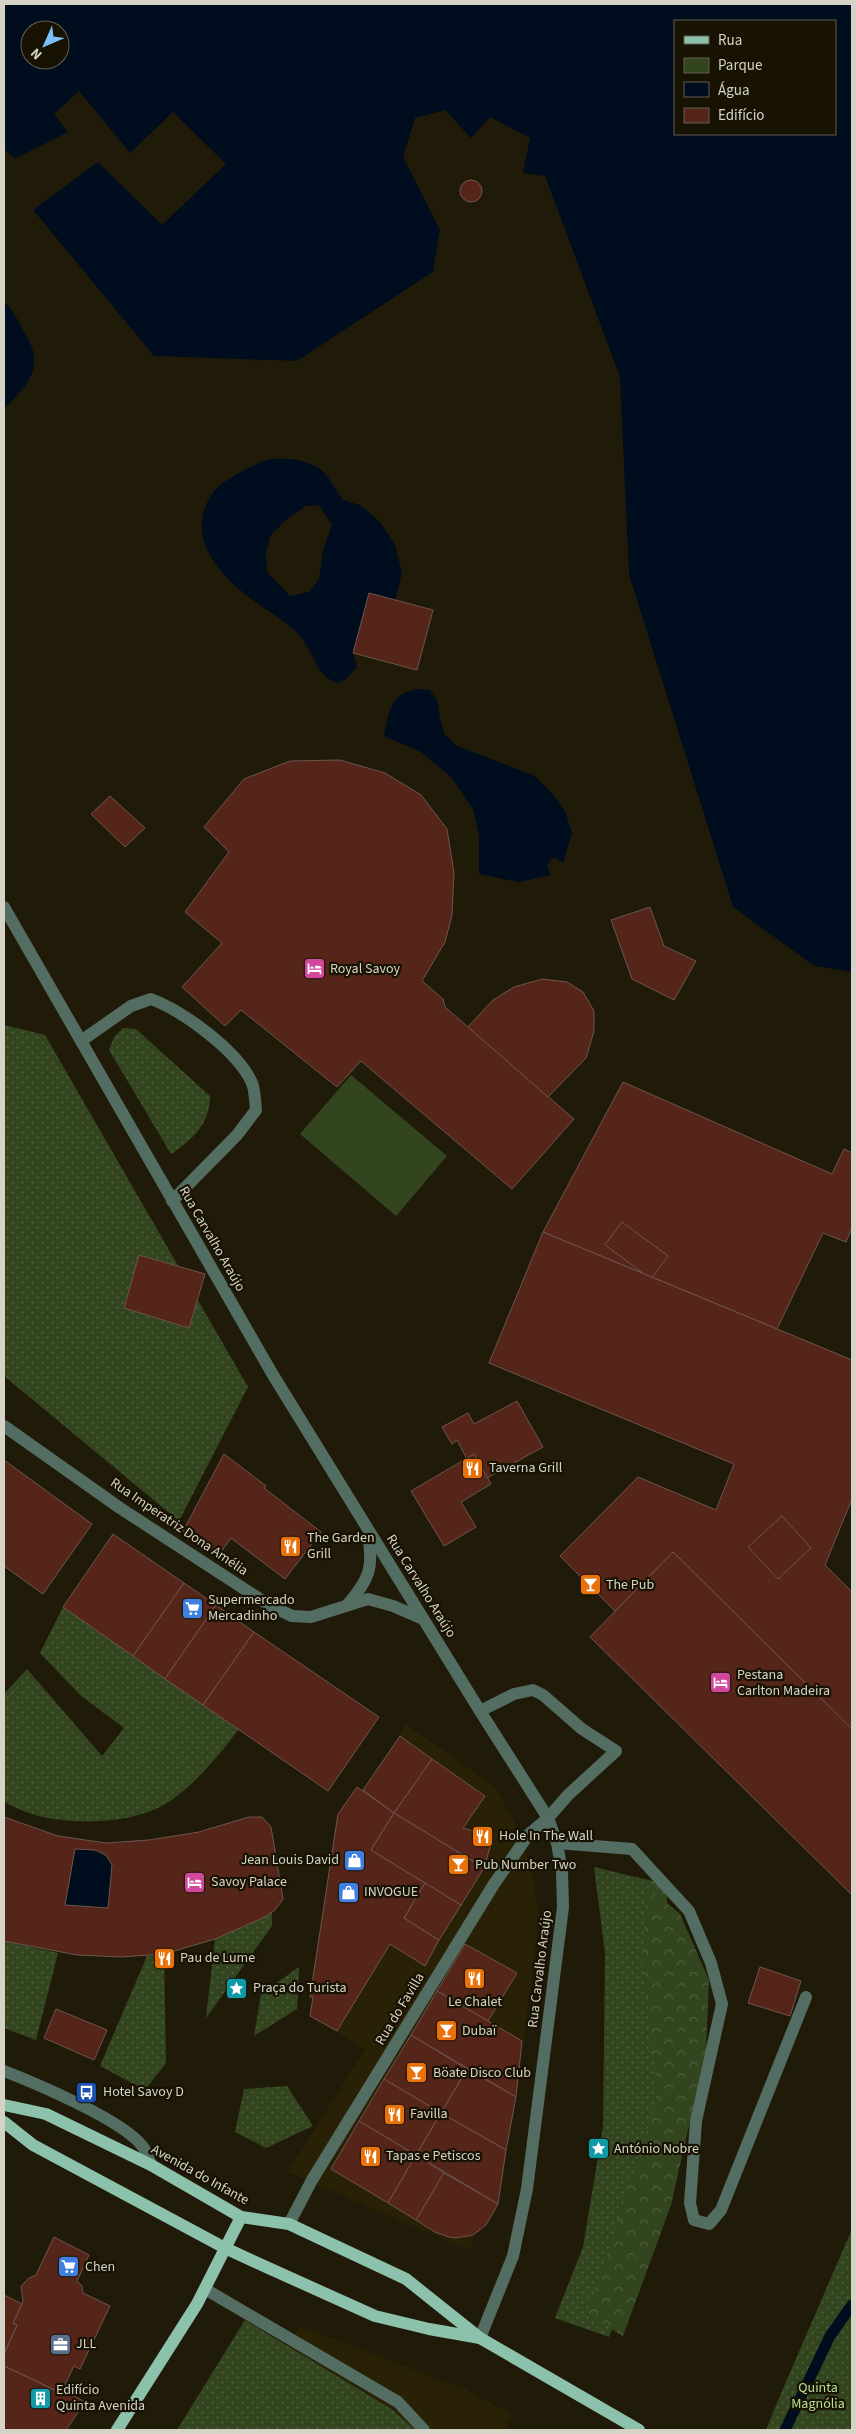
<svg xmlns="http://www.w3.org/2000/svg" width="856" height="2434" font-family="'Source Sans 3',sans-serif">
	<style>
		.built { fill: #282106 }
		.green { fill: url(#green-dots) }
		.forest { fill: url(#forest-crowns) }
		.pitch { fill: #32451f }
		.water { fill: #000d1e; fill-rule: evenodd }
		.pier { fill: #201b08 }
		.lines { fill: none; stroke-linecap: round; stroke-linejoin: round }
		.stream { stroke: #000d1e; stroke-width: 11 }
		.building { fill: #552519; stroke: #6d554f; fill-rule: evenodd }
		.minor { stroke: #546d62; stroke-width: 12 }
		.major { stroke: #8cc1ac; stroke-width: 12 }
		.labels { text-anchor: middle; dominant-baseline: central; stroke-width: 4.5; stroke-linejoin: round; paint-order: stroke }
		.poi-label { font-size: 14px; fill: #d5d2c6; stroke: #171202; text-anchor: start }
		.street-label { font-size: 14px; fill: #d5d2c6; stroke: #171202 }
		.park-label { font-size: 14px; fill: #b9df96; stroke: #171202 }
	</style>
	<defs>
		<pattern id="green-dots" width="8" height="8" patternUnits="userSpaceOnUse" patternTransform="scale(1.25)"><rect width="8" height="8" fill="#32451f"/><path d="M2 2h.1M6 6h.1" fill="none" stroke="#4f5f3e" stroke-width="1.8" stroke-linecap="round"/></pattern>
		<pattern id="forest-crowns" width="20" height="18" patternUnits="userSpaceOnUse" patternTransform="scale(1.25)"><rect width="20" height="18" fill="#32451f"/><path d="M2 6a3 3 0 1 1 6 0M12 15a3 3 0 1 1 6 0" fill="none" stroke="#4f5f3e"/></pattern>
	</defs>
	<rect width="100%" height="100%" fill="#201b08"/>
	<g class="built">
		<polygon points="405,1724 494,1786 514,1820 525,1850 533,1878 538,1907 536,1944 516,2097 498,2204 486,2225 473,2235 473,2243 468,2250 288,2172 365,2049 310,2016 313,1998 310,1997 338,1814 357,1787 363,1790 400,1736"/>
		<polygon points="245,2320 285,2346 300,2326 467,2390 512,2415 504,2430 177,2430"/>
	</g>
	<g class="green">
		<polygon points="4,1025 45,1035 248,1387 179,1521 4,1376"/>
		<path d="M123,1028l13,1 74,67c0,28 -17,43 -39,58l-62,-104 5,-13z"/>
		<path d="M63,1607l176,122c-20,26 -40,51 -66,70 -35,26 -101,27 -141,15 -10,-3 -19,-8 -28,-12v-108l23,-25 75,87 22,-28 -44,-33 -40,-42z"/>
		<polygon points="594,1867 665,1884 673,1951 679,2154 609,2337 555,2318 583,2247 603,2127 605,1953"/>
		<polygon points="272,1912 272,1926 206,2018 215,1939"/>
		<polygon points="4,1941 58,1953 36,2040 4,2028"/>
		<polygon points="164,1954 166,2063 145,2090 100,2066 147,1956"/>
		<polygon points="299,1967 297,2009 254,2036 261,1994"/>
		<polygon points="287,2086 313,2126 266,2148 235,2132 244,2089"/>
		<polygon points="852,2229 852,2430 766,2430 776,2405"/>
		<polygon points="245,2320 393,2410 415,2430 177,2430"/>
	</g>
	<polygon class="forest" points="647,1887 680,1914 709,1980 706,2050 671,2205 623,2336 587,2314 658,2097 642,1957"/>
	<polygon class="pitch" points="351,1075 447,1156 396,1216 300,1134"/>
	<g class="water">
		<path d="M4,4h848v968l-38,-6 -81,-59 -104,-332 -10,-198 -74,-201 -22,-3 7,-35 -40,-21 -19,21 -26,-28 -30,8 -12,39 37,73 -7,42 -136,89 -143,-5 -121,-146 65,-48 64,63 64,-61 -53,-52 -43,41 -51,-62 -25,23 14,18 -53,27 -11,-10zM675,21h160v113h-160zM30,30h30v30h-30z"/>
		<path d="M4,302c8,6 13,17 18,26 24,37 10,53 -18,81z"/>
		<path d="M293,459c35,8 31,14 50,41l17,5 20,17 15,23 7,28 -7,27 -26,-7 -16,60 4,14 -11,12 -9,4c-21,-7 -24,-32 -37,-47 -18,-19 -42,-30 -61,-47 -29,-25 -51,-58 -27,-95 7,-12 41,-30 55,-34 8,-2 18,-1 26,-1zM319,505l13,20 -9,25 -4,29 -10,13 -19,4 -23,-24 -1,-19 4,-17 17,-17 19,-13z"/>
		<path d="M417,689l13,1 8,12 2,17 5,16 12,11 76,29 20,19 12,17 7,22 -9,30 -9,-6 -7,8 4,10 -32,7 -40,-8v-39l-6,-26 -22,-32 -30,-25 -37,-16c5,-23 5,-42 33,-47z"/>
		<path d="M75,1849c48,3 37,20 33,59l-43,-3z"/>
	</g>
	<g class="pier">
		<polygon points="68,132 59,140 16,161 4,152 4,149 15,159"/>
		<polygon points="545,176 620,377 629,575 733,907 814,966 852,972 852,974 813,968 731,908 626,576 617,378 543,179"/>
		<polygon points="33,210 138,337 136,339 32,211"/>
		<polygon points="433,272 436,273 298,363 152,358 297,361"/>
	</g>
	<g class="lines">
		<polyline class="stream" points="785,2430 830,2336 852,2305"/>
	</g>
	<g class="building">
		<circle cx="471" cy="191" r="11"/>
		<polygon points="369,593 433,610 417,670 353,653"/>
		<polygon points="340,760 385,773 421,795 447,829 454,873 452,915 445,942 422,981 443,999 445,1007 574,1119 512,1189 361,1061 337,1087 241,1010 225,1026 182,987 222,943 185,912 229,852 204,827 244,779 290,761"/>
		<polygon points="110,796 145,828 125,847 91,814"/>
		<polygon points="650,907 664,946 696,961 674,1000 632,979 611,920"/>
		<polygon points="542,979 567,982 583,992 594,1011 594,1031 586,1058 548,1097 468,1027 493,1000 514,987"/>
		<polygon points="623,1082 832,1174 844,1149 852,1153 852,1228 846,1242 823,1233 777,1329 543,1232"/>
		<polygon points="622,1222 668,1256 651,1279 605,1245"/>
		<polygon points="543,1232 852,1360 852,1499 825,1565 852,1592 852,1729 673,1552 615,1611 560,1556 638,1477 716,1510 734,1464 489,1363"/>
		<polygon points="139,1255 205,1274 189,1328 124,1308"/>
		<polygon points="517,1401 543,1447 487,1478 474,1454 467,1459 457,1440 452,1444 442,1427 468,1413 474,1424"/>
		<polygon points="224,1454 266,1486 264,1488 321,1532 285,1579 231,1538 218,1556 183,1531"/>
		<polygon points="474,1454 491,1484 461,1502 476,1527 444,1546 411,1491"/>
		<polygon points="4,1460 92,1524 43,1594 4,1566"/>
		<polygon points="782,1516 811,1548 778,1579 748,1547"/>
		<polygon points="113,1534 184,1583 133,1656 63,1607"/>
		<polygon points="673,1552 852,1729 852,1895 590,1637"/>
		<polygon points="184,1583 216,1605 165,1679 133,1656"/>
		<polygon points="216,1605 254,1632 203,1705 165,1679"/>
		<polygon points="254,1632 379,1717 328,1791 203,1705"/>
		<polygon points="400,1736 432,1759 394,1813 363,1790"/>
		<polygon points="432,1759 485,1796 463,1828 493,1837 484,1868 394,1813"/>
		<polygon points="357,1787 394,1813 371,1850 425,1883 404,1918 439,1940 425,1966 390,1944 337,2031 310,2016 313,1997 310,1997 338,1814"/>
		<polygon points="394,1813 484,1868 461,1905 371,1850"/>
		<path d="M4,1817l54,19 48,7 43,-3 50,-8 50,-15h13l9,10 12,72 -8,11 -10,7 -50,22 -51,15 -43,3 -44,-2 -73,-14zM75,1849l21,1 10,5 6,10 -4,43 -43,-3z"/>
		<polygon points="425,1883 461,1905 439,1940 404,1918"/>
		<polygon points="465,1944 517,1973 488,2021 437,1991"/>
		<polygon points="760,1967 801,1981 790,2016 748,2003"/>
		<polygon points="437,1991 522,2041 516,2097 411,2035"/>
		<polygon points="56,2009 107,2030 94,2060 44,2038"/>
		<polygon points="411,2035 467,2069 441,2113 384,2079"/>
		<polygon points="467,2069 516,2097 506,2150 441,2113"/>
		<polygon points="384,2079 441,2113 416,2155 359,2121"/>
		<polygon points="441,2113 506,2150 498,2204 416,2155"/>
		<polygon points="359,2121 416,2155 388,2203 331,2169"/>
		<polygon points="416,2155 444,2173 416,2220 388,2203"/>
		<polygon points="444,2173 498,2204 486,2225 473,2235 456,2238 449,2237 435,2232 416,2220"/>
		<polygon points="54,2237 89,2255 77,2281 82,2286 83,2293 110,2306 80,2369 74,2366 61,2393 4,2366 4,2354 17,2325 13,2323 23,2301 21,2286 29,2278 36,2275"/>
		<polygon points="4,2295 22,2304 13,2323 17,2325 4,2354"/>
		<polygon points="4,2366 61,2393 63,2390 85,2402 66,2430 4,2430"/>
	</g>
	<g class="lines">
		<g class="minor">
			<polyline points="4,907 273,1375 480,1711 548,1818 557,1843 562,1872 563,1907 527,2189 513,2256 480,2338"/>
			<path d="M81,1041l50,-35 20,-7c32,12 87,52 101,84 3,7 3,19 4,27l-19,25 -65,66"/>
			<polyline points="4,1426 120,1508 269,1605 292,1616 311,1617 368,1599 393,1606 423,1619"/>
			<path d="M348,1604c21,-24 26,-37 20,-68"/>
			<polyline points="557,1843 632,1849 689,1911 711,1963 722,2004 696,2121 690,2203 694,2220 709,2224 721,2210 806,1997"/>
			<path d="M4,2071c31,12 121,50 139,76 4,5 6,12 8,18"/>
			<polyline points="289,2224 312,2180 494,1884 529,1834 548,1818 568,1795 616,1751 582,1729 543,1695 533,1690 514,1694 480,1711"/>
			<polyline points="205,2289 398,2402 424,2430"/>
		</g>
		<g class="major">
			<polyline points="4,2105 46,2114 151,2165 241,2217 289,2224 406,2279 480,2338 639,2430"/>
			<polyline points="4,2122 33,2145 225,2248 264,2266 375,2316 429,2329 480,2338"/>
			<polyline points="117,2430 197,2304 241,2217"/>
		</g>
	</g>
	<defs>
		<symbol id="hotel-square" viewBox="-11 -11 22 22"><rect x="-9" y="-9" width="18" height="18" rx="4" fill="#d1479c" stroke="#171202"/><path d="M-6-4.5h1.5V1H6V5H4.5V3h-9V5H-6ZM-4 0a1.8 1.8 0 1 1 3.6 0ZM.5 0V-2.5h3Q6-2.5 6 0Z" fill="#fff"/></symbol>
		<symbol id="restaurant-square" viewBox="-11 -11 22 22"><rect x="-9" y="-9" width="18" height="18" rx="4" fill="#e8710a" stroke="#171202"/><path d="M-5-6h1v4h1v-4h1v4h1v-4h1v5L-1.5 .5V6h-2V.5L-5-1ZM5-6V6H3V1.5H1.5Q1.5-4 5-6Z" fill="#fff"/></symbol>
		<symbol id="bar-square" viewBox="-11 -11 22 22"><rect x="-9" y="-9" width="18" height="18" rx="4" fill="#e8710a" stroke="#171202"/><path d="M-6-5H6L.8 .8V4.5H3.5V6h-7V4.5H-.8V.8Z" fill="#fff"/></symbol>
		<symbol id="supermarket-square" viewBox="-11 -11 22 22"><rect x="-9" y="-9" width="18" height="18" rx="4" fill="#3f7fe0" stroke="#171202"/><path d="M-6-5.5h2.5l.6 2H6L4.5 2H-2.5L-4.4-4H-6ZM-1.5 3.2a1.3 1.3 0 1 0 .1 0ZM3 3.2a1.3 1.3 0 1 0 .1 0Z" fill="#fff"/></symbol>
		<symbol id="shop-square" viewBox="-11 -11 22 22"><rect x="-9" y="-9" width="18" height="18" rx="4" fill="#3f7fe0" stroke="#171202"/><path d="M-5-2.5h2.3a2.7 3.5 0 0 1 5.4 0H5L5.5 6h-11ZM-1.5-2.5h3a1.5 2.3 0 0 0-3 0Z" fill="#fff"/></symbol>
		<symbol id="sight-square" viewBox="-11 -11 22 22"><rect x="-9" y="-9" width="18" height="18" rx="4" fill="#0f9aa8" stroke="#171202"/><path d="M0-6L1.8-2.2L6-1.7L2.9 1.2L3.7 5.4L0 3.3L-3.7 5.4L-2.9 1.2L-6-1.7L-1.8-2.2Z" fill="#fff"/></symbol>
		<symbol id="bus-square" viewBox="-11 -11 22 22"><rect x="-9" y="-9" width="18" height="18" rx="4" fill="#1a4fb4" stroke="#171202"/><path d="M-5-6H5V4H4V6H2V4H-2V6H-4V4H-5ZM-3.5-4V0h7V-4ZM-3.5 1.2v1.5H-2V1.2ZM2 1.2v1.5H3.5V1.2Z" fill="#fff"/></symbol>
		<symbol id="office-square" viewBox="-11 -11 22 22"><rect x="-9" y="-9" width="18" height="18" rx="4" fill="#5c6f8a" stroke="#171202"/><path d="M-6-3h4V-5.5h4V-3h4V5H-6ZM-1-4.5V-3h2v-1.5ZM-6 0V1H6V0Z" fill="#fff"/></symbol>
		<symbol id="building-square" viewBox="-11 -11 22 22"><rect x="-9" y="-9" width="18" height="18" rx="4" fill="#0f9aa8" stroke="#171202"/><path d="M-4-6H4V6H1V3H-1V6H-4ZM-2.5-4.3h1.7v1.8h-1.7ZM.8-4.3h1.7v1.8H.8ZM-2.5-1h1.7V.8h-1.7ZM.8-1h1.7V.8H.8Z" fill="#fff"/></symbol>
	</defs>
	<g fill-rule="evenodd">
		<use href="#hotel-square" x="302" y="956" width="25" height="25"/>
		<use href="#restaurant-square" x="460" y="1456" width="25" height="25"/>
		<use href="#restaurant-square" x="278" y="1534" width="25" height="25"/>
		<use href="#bar-square" x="578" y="1572" width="25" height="25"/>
		<use href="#supermarket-square" x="180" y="1596" width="25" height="25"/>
		<use href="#hotel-square" x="708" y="1670" width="25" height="25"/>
		<use href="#restaurant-square" x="470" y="1824" width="25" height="25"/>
		<use href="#shop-square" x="342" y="1848" width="25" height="25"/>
		<use href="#bar-square" x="446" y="1852" width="25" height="25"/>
		<use href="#hotel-square" x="182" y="1870" width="25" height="25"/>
		<use href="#shop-square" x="336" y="1880" width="25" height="25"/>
		<use href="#restaurant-square" x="152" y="1946" width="25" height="25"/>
		<use href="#restaurant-square" x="462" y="1966" width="25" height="25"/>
		<use href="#sight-square" x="224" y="1976" width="25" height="25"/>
		<use href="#bar-square" x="434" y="2018" width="25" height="25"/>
		<use href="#bar-square" x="404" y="2060" width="25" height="25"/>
		<use href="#bus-square" x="74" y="2080" width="25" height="25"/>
		<use href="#restaurant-square" x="382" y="2102" width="25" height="25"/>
		<use href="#sight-square" x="586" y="2136" width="25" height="25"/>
		<use href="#restaurant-square" x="358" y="2144" width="25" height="25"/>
		<use href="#supermarket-square" x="56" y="2254" width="25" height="25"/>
		<use href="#office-square" x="48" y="2332" width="25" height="25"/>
		<use href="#building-square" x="28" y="2386" width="25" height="25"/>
	</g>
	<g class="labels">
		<g class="poi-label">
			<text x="330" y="969">Royal Savoy</text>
			<text x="489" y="1468">Taverna Grill</text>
			<text x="307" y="1538">The Garden<tspan x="307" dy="16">Grill</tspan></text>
			<text x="606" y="1585">The Pub</text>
			<text x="208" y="1600">Supermercado<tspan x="208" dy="16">Mercadinho</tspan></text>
			<text x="737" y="1675">Pestana<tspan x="737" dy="16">Carlton Madeira</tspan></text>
			<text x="499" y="1836">Hole In The Wall</text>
			<text x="339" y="1860" text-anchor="end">Jean Louis David</text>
			<text x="475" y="1865">Pub Number Two</text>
			<text x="211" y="1882">Savoy Palace</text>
			<text x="364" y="1892">INVOGUE</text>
			<text x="180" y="1958">Pau de Lume</text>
			<text x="253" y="1988">Praça do Turista</text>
			<text x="475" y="2002" text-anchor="middle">Le Chalet</text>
			<text x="462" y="2031">Dubaï</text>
			<text x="433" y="2073">Böate Disco Club</text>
			<text x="103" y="2092">Hotel Savoy D</text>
			<text x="410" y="2114">Favilla</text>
			<text x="614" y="2149">António Nobre</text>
			<text x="386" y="2156">Tapas e Petiscos</text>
			<text x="85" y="2267">Chen</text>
			<text x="76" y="2344">JLL</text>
			<text x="56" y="2390">Edifício<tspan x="56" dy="16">Quinta Avenida</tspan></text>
		</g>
		<g class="street-label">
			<text transform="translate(212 1239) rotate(60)">Rua Carvalho Araújo</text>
			<text transform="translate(179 1527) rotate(34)">Rua Imperatriz Dona Amélia</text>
			<text transform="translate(421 1586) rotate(58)">Rua Carvalho Araújo</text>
			<text transform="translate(540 1969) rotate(-83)">Rua Carvalho Araújo</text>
			<text transform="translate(400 2009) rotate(-59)">Rua do Favilla</text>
			<text transform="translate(200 2175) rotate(29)">Avenida do Infante</text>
		</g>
		<g class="park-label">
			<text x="818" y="2388">Quinta<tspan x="818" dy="16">Magnólia</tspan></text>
		</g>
	</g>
	<rect width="856" height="2434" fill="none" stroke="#d5d2c6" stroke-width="10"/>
	<rect x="674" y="20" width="162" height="115" fill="#171202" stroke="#635f50"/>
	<rect x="684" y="36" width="25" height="8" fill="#8cc1ac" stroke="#635f50"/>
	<text x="718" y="45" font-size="15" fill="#d5d2c6">Rua</text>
	<rect x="684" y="58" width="25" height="15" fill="#32451f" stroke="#635f50"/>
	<text x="718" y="70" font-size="15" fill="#d5d2c6">Parque</text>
	<rect x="684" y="82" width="25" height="15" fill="#000d1e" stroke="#635f50"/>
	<text x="718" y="95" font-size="15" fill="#d5d2c6">Água</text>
	<rect x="684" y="108" width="25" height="15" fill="#552519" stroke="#635f50"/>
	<text x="718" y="120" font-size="15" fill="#d5d2c6">Edifício</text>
	<g transform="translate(45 45) rotate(225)"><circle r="24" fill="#171202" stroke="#635f50"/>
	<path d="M0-4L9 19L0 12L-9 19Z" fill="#7cbef9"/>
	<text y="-8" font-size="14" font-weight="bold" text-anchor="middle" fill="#d5d2c6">N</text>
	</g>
</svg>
